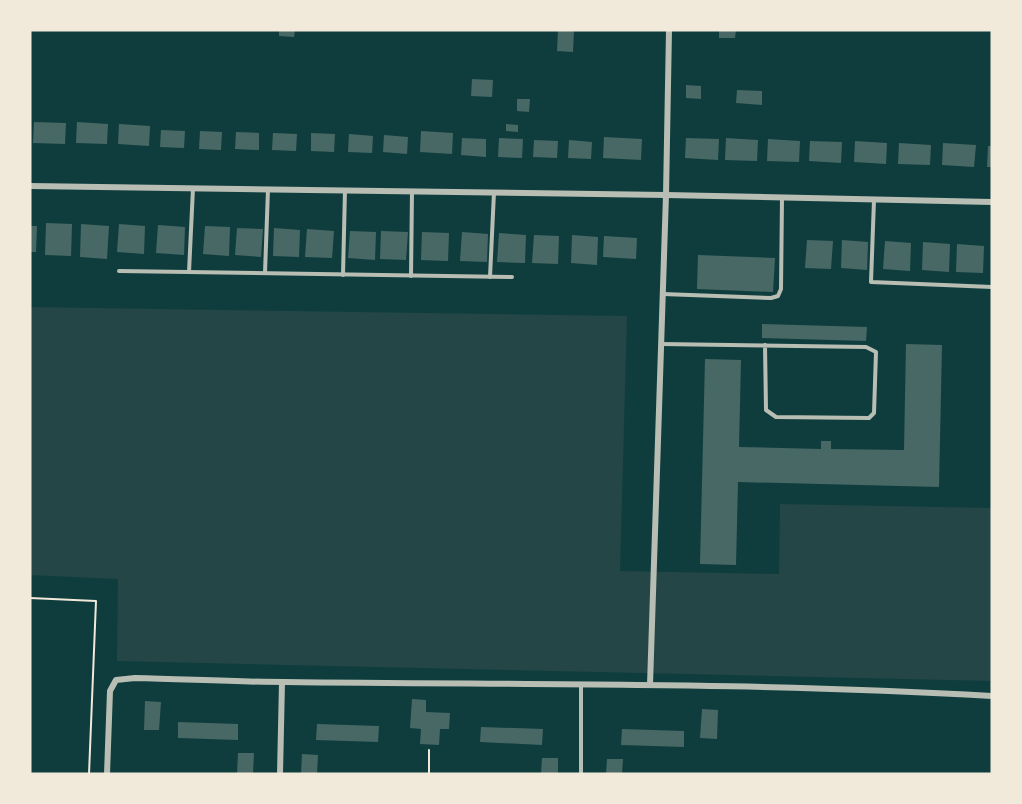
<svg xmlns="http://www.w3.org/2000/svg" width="1022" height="804" font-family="Signika,sans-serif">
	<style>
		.green { fill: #244646 }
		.building { fill: #486865 }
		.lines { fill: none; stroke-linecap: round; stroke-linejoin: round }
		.path { stroke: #f1e9da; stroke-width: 2 }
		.service { stroke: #b8beb3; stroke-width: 4 }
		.minor { stroke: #b8beb3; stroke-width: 6 }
	</style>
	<rect width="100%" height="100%" fill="#0f3d3e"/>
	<polygon class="green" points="30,307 627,316 620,571 779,574 780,504 992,508 992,681 117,661 118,579 30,575"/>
	<g class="building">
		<polygon points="279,30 295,30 294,37 279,36"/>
		<polygon points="558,30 574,30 573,52 557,51"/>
		<polygon points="719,30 736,30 735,38 719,38"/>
		<polygon points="472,79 493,80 492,97 471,96"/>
		<polygon points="686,85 701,86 701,99 686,98"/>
		<polygon points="737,90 762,91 762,105 736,103"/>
		<polygon points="517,99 530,99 529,112 517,111"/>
		<polygon points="34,122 66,123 65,144 33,143"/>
		<polygon points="77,122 108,124 107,144 76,143"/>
		<polygon points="119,124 150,126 149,146 118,144"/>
		<polygon points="506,124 518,125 518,132 506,131"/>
		<polygon points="161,130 185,131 184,148 160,147"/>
		<polygon points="200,131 222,132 221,150 199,149"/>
		<polygon points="421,131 453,133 452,154 420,152"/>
		<polygon points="236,132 259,133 259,150 235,149"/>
		<polygon points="273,133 297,134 296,151 272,150"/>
		<polygon points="311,133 335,134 334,152 311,151"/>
		<polygon points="349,134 373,136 372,153 348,152"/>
		<polygon points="384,135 408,137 407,154 383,152"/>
		<polygon points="604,137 642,139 641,160 603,158"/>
		<polygon points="462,138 486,139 486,157 461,155"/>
		<polygon points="499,138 523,139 522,158 498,157"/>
		<polygon points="686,138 719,139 718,160 685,158"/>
		<polygon points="726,138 758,140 757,161 725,160"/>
		<polygon points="768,139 800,141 799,162 767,161"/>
		<polygon points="534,140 558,141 557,158 533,157"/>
		<polygon points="569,140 592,142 591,159 568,158"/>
		<polygon points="810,141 842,142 841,163 809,161"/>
		<polygon points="855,141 887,143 886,164 854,162"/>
		<polygon points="899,143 931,145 930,165 898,164"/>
		<polygon points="943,143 976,145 974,167 942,165"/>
		<polygon points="988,146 992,146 992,167 987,167"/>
		<polygon points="46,223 72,224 71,256 45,255"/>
		<polygon points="81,224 109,226 107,259 80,257"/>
		<polygon points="119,224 145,226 144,254 117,252"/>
		<polygon points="158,225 185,227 184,255 156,253"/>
		<polygon points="30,226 37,226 36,252 30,252"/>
		<polygon points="205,226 230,227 229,256 203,254"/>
		<polygon points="237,228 263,229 261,257 235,255"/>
		<polygon points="274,228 300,230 299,257 273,256"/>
		<polygon points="307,229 334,231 332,258 305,257"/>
		<polygon points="350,231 376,232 375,260 348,258"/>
		<polygon points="381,231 408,232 406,260 380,259"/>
		<polygon points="422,232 449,233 448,261 421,260"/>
		<polygon points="462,232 488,234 487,262 460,261"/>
		<polygon points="499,233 526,235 525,263 497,262"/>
		<polygon points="534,235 559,236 558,264 532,263"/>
		<polygon points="572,235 598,237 597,265 571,263"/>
		<polygon points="604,236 637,238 636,259 603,257"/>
		<polygon points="807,240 833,241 831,269 805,268"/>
		<polygon points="842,240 868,242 867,270 841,268"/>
		<polygon points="885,241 911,243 910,271 883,269"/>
		<polygon points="923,242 950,244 949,272 922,270"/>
		<polygon points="957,244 984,246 983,273 956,272"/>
		<polygon points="698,255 775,258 773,292 697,289"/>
		<polygon points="762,324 867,327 866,341 762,338"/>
		<polygon points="906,344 942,345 939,487 738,482 736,565 700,564 705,359 741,360 739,447 821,449 821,441 831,441 831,449 904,450"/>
		<polygon points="412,699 426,700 426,712 450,713 449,729 440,729 439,745 420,744 421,729 410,728"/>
		<polygon points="145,701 161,702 159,730 144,730"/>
		<polygon points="702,709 718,710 717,739 700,738"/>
		<polygon points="178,722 238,724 238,740 178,738"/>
		<polygon points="317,724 379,726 378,742 316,740"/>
		<polygon points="481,727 543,729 542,745 480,742"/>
		<polygon points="622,729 684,731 684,747 621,745"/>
		<polygon points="238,753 254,753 253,774 237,774"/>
		<polygon points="302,754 318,755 317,774 301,774"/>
		<polygon points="542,758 558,758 558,774 541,774"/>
		<polygon points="607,759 623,759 622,774 606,774"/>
	</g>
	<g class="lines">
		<g class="path">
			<polyline points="30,598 96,601 89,774"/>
			<polyline points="429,774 429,750"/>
		</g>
		<g class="service">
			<polyline points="874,200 871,282 992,287"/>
			<polyline points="119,271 512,277"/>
			<polyline points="189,272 193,188"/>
			<polyline points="265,273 268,189"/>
			<polyline points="343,275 345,190"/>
			<polyline points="411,276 412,191"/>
			<polyline points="490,277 494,192"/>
			<polyline points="663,294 771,298 778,296 781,289 782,198"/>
			<polyline points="661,344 866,347 876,352 874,413 869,418 776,417 766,410 765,345"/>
			<polyline points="581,774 581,685"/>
		</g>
		<g class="minor">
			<polyline points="30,186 666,195 992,202"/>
			<polyline points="650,685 666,195 669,30"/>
			<path d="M107,774l3,-83 6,-11 19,-2c50,1 100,4 150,4 236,3 472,0 707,14"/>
			<polyline points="280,774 282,682"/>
		</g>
	</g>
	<rect width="1022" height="804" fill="none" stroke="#f1e9da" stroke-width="63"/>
</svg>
